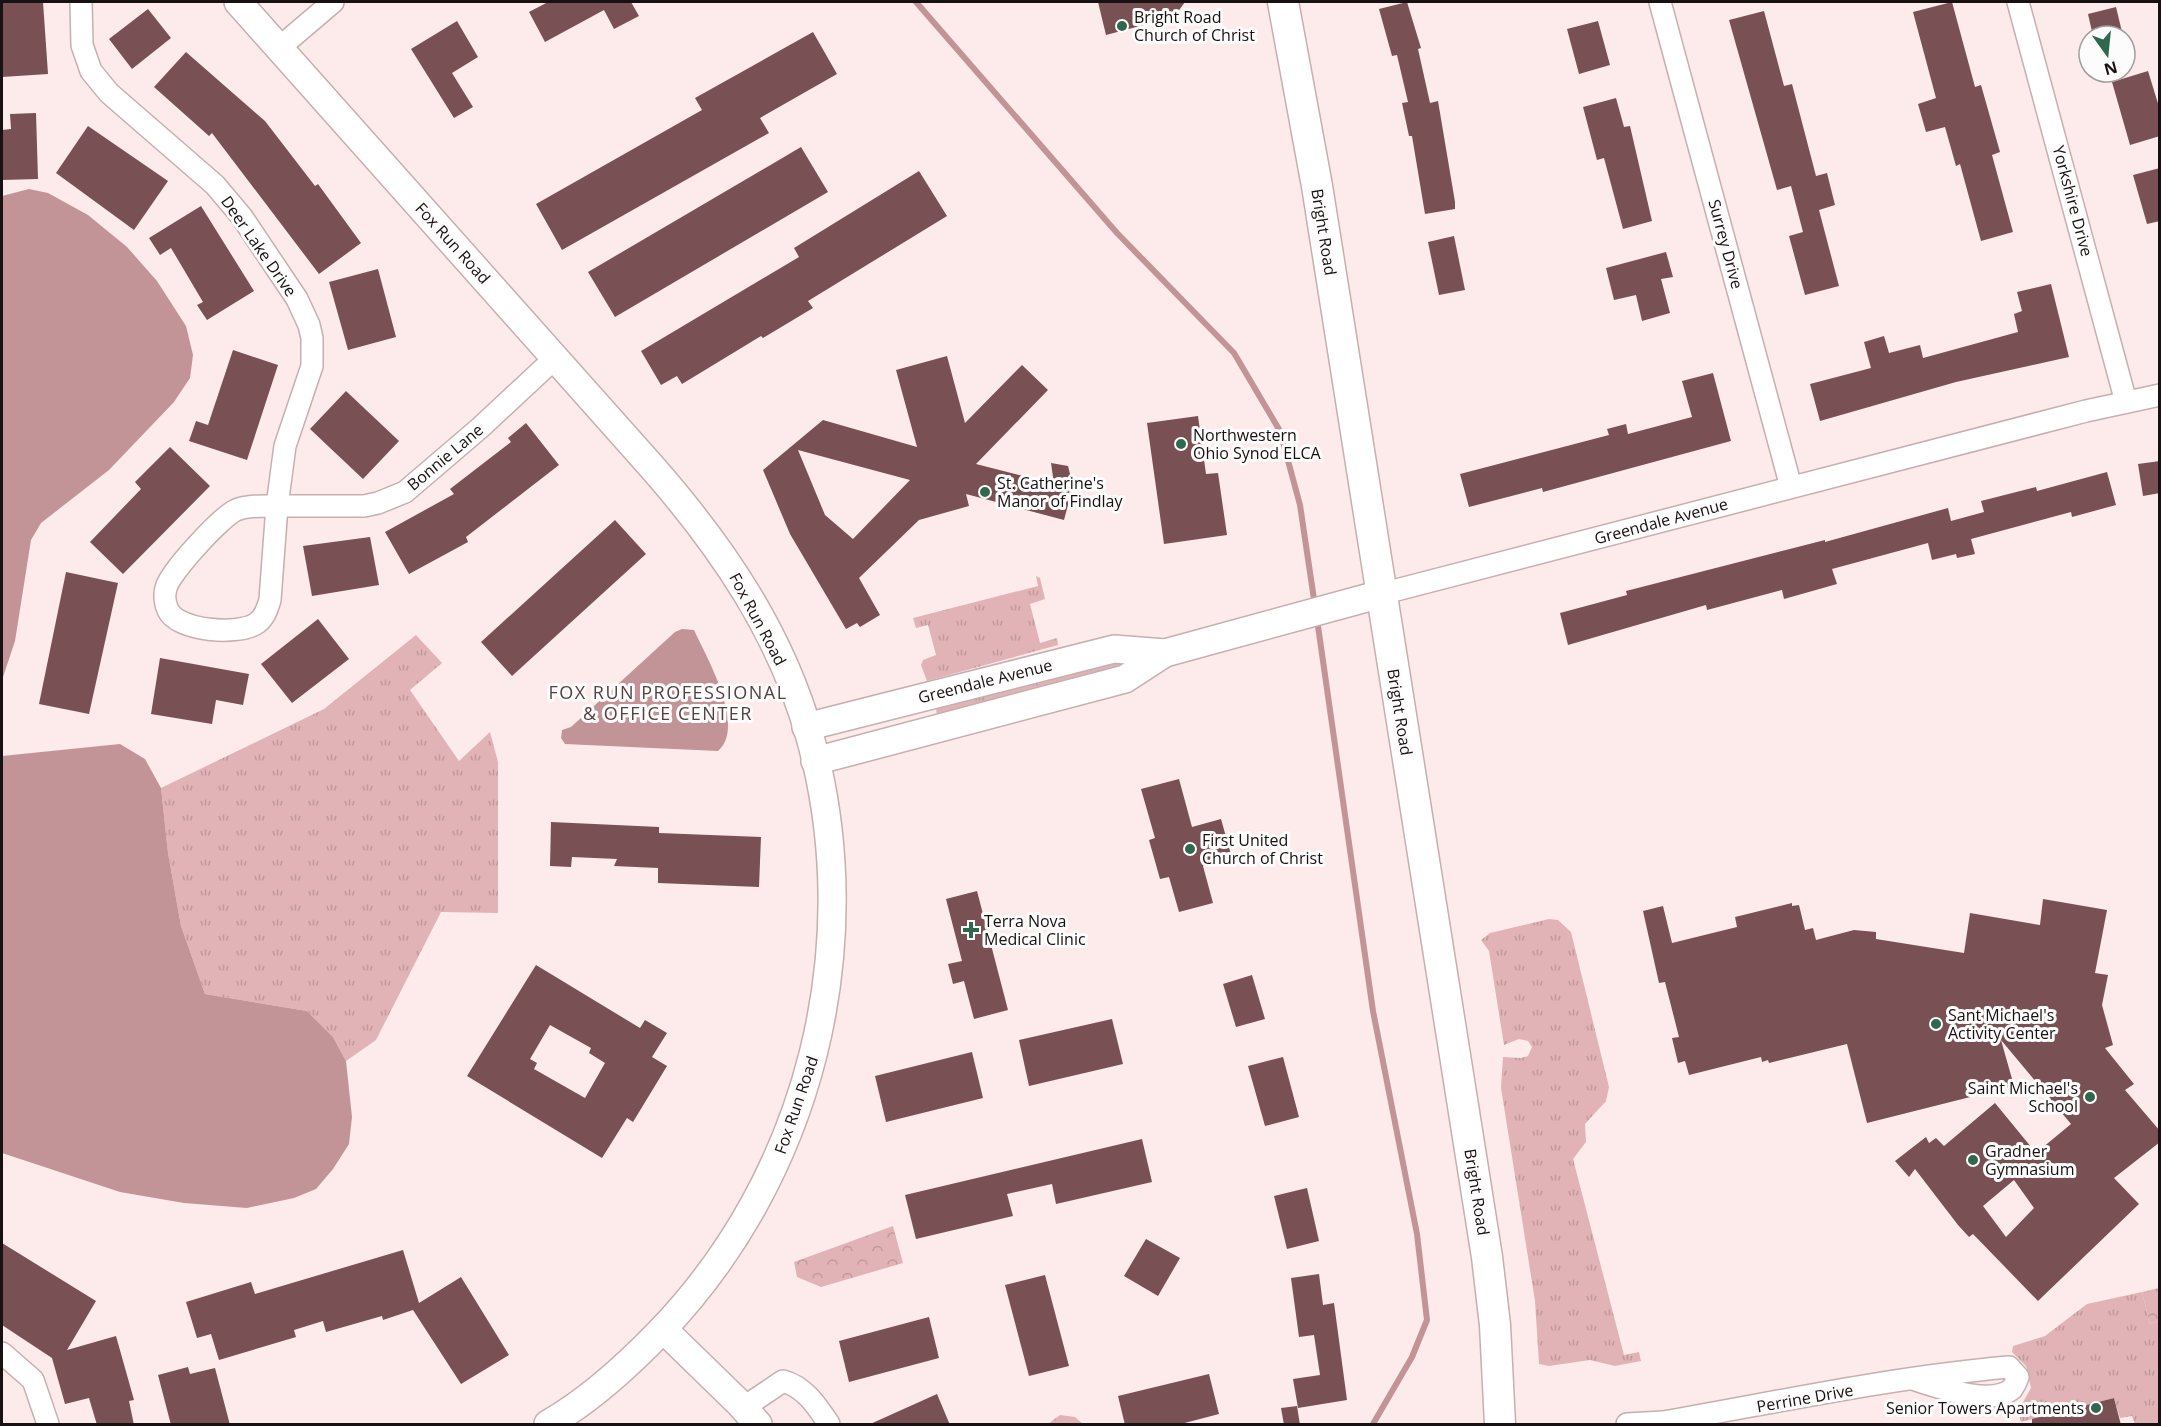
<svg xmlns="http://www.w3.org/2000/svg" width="2161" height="1426" font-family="'Open Sans',sans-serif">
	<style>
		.grass { fill: url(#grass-tufts) }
		.park { fill: url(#park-crowns) }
		.water { fill: #c39497 }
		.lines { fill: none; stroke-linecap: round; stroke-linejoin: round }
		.stream { stroke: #c39497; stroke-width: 6 }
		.building { fill: #795053; fill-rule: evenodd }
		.minor-casing { stroke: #c6afb0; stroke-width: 24 }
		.tertiary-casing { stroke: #c6afb0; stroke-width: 30 }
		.secondary-casing { stroke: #c6afb0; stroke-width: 33 }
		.minor { stroke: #fff; stroke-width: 21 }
		.tertiary { stroke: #fff; stroke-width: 27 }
		.secondary { stroke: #fff; stroke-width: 30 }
		.poi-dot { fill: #30684f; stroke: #fcfcfc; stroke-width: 2 }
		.labels { text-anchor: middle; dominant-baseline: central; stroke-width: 6; stroke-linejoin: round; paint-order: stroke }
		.poi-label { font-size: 16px; fill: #181111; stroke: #fcfcfc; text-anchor: start }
		.street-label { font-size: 16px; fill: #181111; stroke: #fcfcfc }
		.neighbourhood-label { font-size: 18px; letter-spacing: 1.5px; fill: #544243; stroke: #fcfcfc }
	</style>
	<defs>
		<pattern id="grass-tufts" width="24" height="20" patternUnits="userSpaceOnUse" patternTransform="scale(1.5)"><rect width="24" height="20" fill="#e1b3b6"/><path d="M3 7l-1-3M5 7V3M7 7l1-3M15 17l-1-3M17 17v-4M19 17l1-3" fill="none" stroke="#c0999b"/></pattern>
		<pattern id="park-crowns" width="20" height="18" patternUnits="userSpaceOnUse" patternTransform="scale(1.5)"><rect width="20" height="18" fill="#e1b3b6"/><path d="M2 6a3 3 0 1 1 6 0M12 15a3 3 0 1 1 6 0" fill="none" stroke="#c0999b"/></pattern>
	</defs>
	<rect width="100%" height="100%" fill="#fdeaeb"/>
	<g class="grass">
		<polygon points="1036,576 1040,578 1045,599 1030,604 1040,643 1057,638 1058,645 927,681 921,665 923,660 936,655 928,625 916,628 913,618 1038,586"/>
		<polygon points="416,635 442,663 410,690 459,761 490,732 498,762 498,913 441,912 376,1040 346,1061 333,1037 307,1011 205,994 181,926 168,853 161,788 324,709"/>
		<polygon points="1118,657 1127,665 937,720 936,706"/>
		<polygon points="1549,919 1558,920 1571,932 1609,1087 1606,1101 1585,1124 1586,1142 1573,1159 1624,1355 1639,1352 1641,1361 1615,1366 1590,1360 1549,1366 1539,1364 1535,1301 1501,1088 1503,1057 1521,1058 1528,1056 1532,1047 1528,1041 1519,1039 1504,1045 1489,951 1481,940 1490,933"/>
		<polygon points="2142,1292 2150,1324 2159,1321 2159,1424 2135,1424 2132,1416 2120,1418 2114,1398 2021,1422 2018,1411 2031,1388 2026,1366 2012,1352 2013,1346 2045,1336 2087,1304"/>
		<polygon points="1060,1415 1075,1417 1083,1424 1048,1424"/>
	</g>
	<g class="park">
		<polygon points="893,1226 903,1263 821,1287 797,1277 794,1262"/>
		<polygon points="2159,1288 2159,1321 2150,1324 2142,1292"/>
	</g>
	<g class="water">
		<polygon points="29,189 48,193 88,215 127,247 157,281 186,326 193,355 190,378 174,402 109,470 41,523 31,540 15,641 2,680 2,196"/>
		<path d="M682,629l12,1c12,26 53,97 24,121l-153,-7 -4,-6 1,-8 9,-3 104,-95z"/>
		<polygon points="120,744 145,759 161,788 168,853 181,926 205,994 307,1011 333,1037 346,1061 352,1117 349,1144 333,1169 316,1189 294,1198 247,1208 184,1203 120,1192 2,1153 2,756"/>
	</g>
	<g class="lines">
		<g class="stream">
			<polyline points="916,2 1117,233 1234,353 1280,431 1300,505 1315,606"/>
			<polyline points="1317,619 1373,1011 1417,1234 1427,1320 1412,1357 1373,1424"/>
		</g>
	</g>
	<g class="building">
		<polygon points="2,2 43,2 48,74 2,77"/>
		<polygon points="548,2 631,2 639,16 614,29 604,10 545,42 529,12"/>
		<polygon points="1098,2 1185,2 1174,17 1106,35"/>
		<polygon points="1407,2 1421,48 1418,49 1430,103 1438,101 1455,202 1455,209 1425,214 1412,136 1409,136 1402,103 1408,102 1397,55 1392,56 1379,9"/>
		<polygon points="1952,2 1975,87 1981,85 2000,152 1992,155 2013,232 1981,241 1960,164 1956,166 1945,127 1926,132 1918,104 1936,98 1913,12"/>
		<polygon points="2116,7 2123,36 2093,36 2088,14"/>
		<polygon points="148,9 171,38 132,69 109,39"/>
		<polygon points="1764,11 1784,86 1792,84 1816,176 1827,173 1835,205 1819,210 1839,286 1805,295 1789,236 1803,232 1791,186 1777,190 1729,20"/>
		<polygon points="457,21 478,57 452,73 473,107 454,118 411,49"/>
		<polygon points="1598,21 1610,65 1579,74 1567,29"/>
		<polygon points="813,32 837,74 760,118 769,133 562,250 536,204 702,110 695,98"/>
		<polygon points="186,52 265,121 315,186 318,184 361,243 319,274 212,133 209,136 154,87"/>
		<polygon points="2148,71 2160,110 2160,136 2130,145 2112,82"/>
		<polygon points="1616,98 1624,127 1630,126 1652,221 1623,229 1604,158 1597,160 1583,107"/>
		<polygon points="36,113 38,179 2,180 2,130 11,129 10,114"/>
		<polygon points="88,126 168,181 134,230 56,173"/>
		<polygon points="801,147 828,192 615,317 588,272"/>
		<polygon points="2160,168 2160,221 2147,224 2133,175"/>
		<polygon points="919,171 947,216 808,301 813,308 763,338 761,336 682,384 677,376 661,385 641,351 799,257 794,248"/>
		<polygon points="201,206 254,291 207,320 197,305 203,302 171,248 160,255 149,238"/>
		<polygon points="1454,236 1465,290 1439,295 1428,242"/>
		<polygon points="1666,252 1673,277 1661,279 1670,313 1642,321 1636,295 1614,300 1606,268"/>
		<polygon points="378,269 396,337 348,350 329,282"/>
		<polygon points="2051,284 2069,357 1956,382 1820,421 1810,384 1871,368 1864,342 1884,336 1889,353 1920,345 1923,358 2018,332 2014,314 2022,311 2017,292"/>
		<polygon points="233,350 278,365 247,460 189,441 196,421 208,425"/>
		<path d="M947,356l18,67 57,-58 26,25 -72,74 78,20 -3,-21 17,3 5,20 -9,34 -98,-26 3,12 -50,14 -60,58 21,37 -20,12 -3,-4 -11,6 -56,-95 -27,-64 60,-50 94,27 -21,-77zM798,450l112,30 -57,59 -28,-24z"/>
		<polygon points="1713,373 1731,441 1543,492 1542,488 1469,507 1460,474 1609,435 1607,429 1626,424 1628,434 1692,417 1682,381"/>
		<polygon points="346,391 399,441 363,479 310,429"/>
		<polygon points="1198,416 1206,474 1218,473 1227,535 1164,544 1147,423"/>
		<polygon points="526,423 559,465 466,537 468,542 409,574 385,532 454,494 450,489 511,442 508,438"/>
		<polygon points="170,447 210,486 123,574 90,542 141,489 135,482"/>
		<polygon points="2160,461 2160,493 2143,496 2138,464"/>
		<polygon points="2107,472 2116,505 2072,517 2071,512 1971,539 1975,554 1957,558 1956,554 1932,560 1928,543 1832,569 1837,584 1784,599 1782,590 1707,610 1706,605 1568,645 1560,613 1627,595 1626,591 1825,540 1825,542 1948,508 1951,521 1984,512 1981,501 2036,487 2037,491"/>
		<polygon points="615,520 646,554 512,676 481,642"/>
		<polygon points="370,537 379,585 312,596 303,546"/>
		<polygon points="66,572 118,583 89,714 39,704"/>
		<polygon points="318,619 349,659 292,703 261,664"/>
		<polygon points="160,658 249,674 243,705 216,700 212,724 151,714"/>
		<polygon points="1179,779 1192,827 1221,819 1232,858 1203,866 1213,903 1179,912 1169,877 1160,879 1149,840 1155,838 1141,789"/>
		<polygon points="551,822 659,827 659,833 761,837 759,887 658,883 658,868 614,866 617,859 572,857 571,867 550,866"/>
		<polygon points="977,891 1008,1010 974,1019 964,981 953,984 948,964 962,961 946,899"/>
		<path d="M2043,899l64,11 -12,63 13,2 -6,30 11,40 -8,3 29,36 -9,6 35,41v11l-46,36 25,26 -101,97 -65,-67 -4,3 -11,-12 -43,-56 -6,8 -14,-16 31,-24 3,6 7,-5 8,8 51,-43 41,50 35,-29 -70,-84 13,46 -147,37 -20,-79 -78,19 -1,-3 -6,2 -1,-5 -72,18 -4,-14 -7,2 -6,-25 7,-1 -14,-55 -6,1 -16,-72 20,-5 9,37 65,-16 -2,-10 57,-14v3l7,-1 6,25 8,-2 3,12 38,-10 22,2v7l88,14 6,-40 70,12zM2014,1180l20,28 -28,29 -23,-31z"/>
		<path d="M536,965l104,63 5,-8 22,13 -15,24 15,9 -34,56 -6,-4 -25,40 -135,-82zM550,1025l41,23 -2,5 16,10 -20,35 -51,-29 3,-6 -7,-4z"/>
		<polygon points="1252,975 1265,1019 1236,1027 1223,984"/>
		<polygon points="1112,1019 1123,1064 1029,1086 1019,1040"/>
		<polygon points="972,1052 983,1098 886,1122 875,1076"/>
		<polygon points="1283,1057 1299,1117 1265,1126 1248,1066"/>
		<polygon points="1142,1139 1152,1182 1056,1204 1052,1184 1007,1194 1013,1216 916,1239 905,1195"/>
		<polygon points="1307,1188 1319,1241 1287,1249 1274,1196"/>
		<polygon points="1146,1239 1180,1258 1158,1296 1124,1276"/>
		<polygon points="2,1243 96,1301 67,1350 116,1336 134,1400 129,1401 134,1425 97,1425 89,1398 65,1404 52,1358 2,1325"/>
		<polygon points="403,1250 419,1303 461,1277 509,1355 461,1384 413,1310 383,1320 382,1316 326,1332 323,1321 294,1330 296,1337 219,1360 211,1334 197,1338 186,1302 251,1282 255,1294"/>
		<polygon points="1319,1274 1323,1305 1334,1303 1347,1400 1298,1408 1293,1379 1320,1375 1314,1335 1299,1337 1291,1278"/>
		<polygon points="1045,1275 1069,1366 1029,1376 1005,1285"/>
		<polygon points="929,1317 939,1358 849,1382 839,1341"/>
		<polygon points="188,1367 190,1374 215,1368 230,1425 171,1425 158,1375"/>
		<polygon points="1209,1374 1219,1414 1177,1425 1125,1425 1118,1396"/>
		<polygon points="937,1394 950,1425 868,1425"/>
		<polygon points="2114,1398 2121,1425 2032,1425 2032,1419"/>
		<polygon points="1297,1406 1300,1425 1284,1425 1281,1408"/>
	</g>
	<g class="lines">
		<defs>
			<g id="minor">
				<polyline points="81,2 82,45 91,71 109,93 215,185 242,217 297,299 309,325 312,338 312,366 285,446 277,506 364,506 378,503 405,492 481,427 555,358"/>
				<polyline points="1660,2 1791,487"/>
				<polyline points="2018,2 2126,402"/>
				<polyline points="279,48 333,2"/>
				<path d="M277,506l-7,94c-3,9 -5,17 -13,23 -18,13 -80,8 -89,-13 -3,-6 -4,-15 -2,-22 4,-16 55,-71 70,-78 13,-5 28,-4 41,-4z"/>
				<polyline points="1381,594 2086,411 2160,395"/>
				<polyline points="2,1353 33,1380 48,1424"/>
				<path d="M743,1408l40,-27c22,6 34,25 46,43"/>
				<path d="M1627,1424l36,-2c115,-20 230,-45 346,-55l9,10c-1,3 -4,9 -6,12 -22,18 -76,-3 -100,-10"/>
			</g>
			<g id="tertiary">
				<path d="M238,2l414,465c70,80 129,166 158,270 58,209 0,440 -151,596 -33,34 -70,68 -111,91"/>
				<polyline points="806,727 1114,649 1165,653"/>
				<polyline points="815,761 1125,679 1165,653 1381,594"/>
				<polyline points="663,1329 738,1402 758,1424"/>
			</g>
			<polyline id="secondary" points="1283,2 1317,186 1487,1257 1495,1325 1500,1424"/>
		</defs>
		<use href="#minor" class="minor-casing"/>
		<use href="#tertiary" class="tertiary-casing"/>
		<use href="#secondary" class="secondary-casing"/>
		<use href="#minor" class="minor"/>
		<use href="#tertiary" class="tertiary"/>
		<use href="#secondary" class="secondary"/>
	</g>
	<g class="poi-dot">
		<circle cx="1122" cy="26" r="6"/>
		<circle cx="1181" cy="444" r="6"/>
		<circle cx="985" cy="492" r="6"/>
		<circle cx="1190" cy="849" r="6"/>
		<path d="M968 921h6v6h6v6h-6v6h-6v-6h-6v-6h6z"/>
		<circle cx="1936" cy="1024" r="6"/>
		<circle cx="2090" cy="1097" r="6"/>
		<circle cx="1973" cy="1160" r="6"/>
		<circle cx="2096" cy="1408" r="6"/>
	</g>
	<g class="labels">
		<g class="poi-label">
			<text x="1134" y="17">Bright Road<tspan x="1134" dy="18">Church of Christ</tspan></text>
			<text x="1193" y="435">Northwestern<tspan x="1193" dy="18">Ohio Synod ELCA</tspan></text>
			<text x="997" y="483">St. Catherine's<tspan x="997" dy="18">Manor of Findlay</tspan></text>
			<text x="1202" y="840">First United<tspan x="1202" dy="18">Church of Christ</tspan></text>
			<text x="984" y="921">Terra Nova<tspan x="984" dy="18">Medical Clinic</tspan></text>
			<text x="1948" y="1015">Sant Michael's<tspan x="1948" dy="18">Activity Center</tspan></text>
			<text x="2078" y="1088" text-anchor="end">Saint Michael's<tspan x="2078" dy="18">School</tspan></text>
			<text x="1985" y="1151">Gradner<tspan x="1985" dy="18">Gymnasium</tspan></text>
			<text x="2084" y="1408" text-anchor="end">Senior Towers Apartments</text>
		</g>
		<g class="street-label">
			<text transform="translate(2073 201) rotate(75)">Yorkshire Drive</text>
			<text transform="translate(1324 232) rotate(81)">Bright Road</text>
			<text transform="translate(453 243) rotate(48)">Fox Run Road</text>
			<text transform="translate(1726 244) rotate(75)">Surrey Drive</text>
			<text transform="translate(259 246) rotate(55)">Deer Lake Drive</text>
			<text transform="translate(445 457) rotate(-40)">Bonnie Lane</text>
			<text transform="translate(1661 521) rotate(-15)">Greendale Avenue</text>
			<text transform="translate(758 619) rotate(62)">Fox Run Road</text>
			<text transform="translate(985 681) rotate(-14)">Greendale Avenue</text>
			<text transform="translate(1400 712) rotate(81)">Bright Road</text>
			<text transform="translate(796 1105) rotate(-71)">Fox Run Road</text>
			<text transform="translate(1477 1192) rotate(81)">Bright Road</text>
			<text transform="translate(1805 1398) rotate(-10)">Perrine Drive</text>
		</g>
		<g class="neighbourhood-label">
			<text x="668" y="692">FOX RUN PROFESSIONAL<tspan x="668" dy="21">&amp; OFFICE CENTER</tspan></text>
		</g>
	</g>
	<rect width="2161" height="1426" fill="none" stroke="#181111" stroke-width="6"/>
	<g transform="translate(2107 54) rotate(165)"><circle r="28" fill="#fcfcfc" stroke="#a19e9e" stroke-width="1.5"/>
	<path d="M0-4.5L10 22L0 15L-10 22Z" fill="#30684f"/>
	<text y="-9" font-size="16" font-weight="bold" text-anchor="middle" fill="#181111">N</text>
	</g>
</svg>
